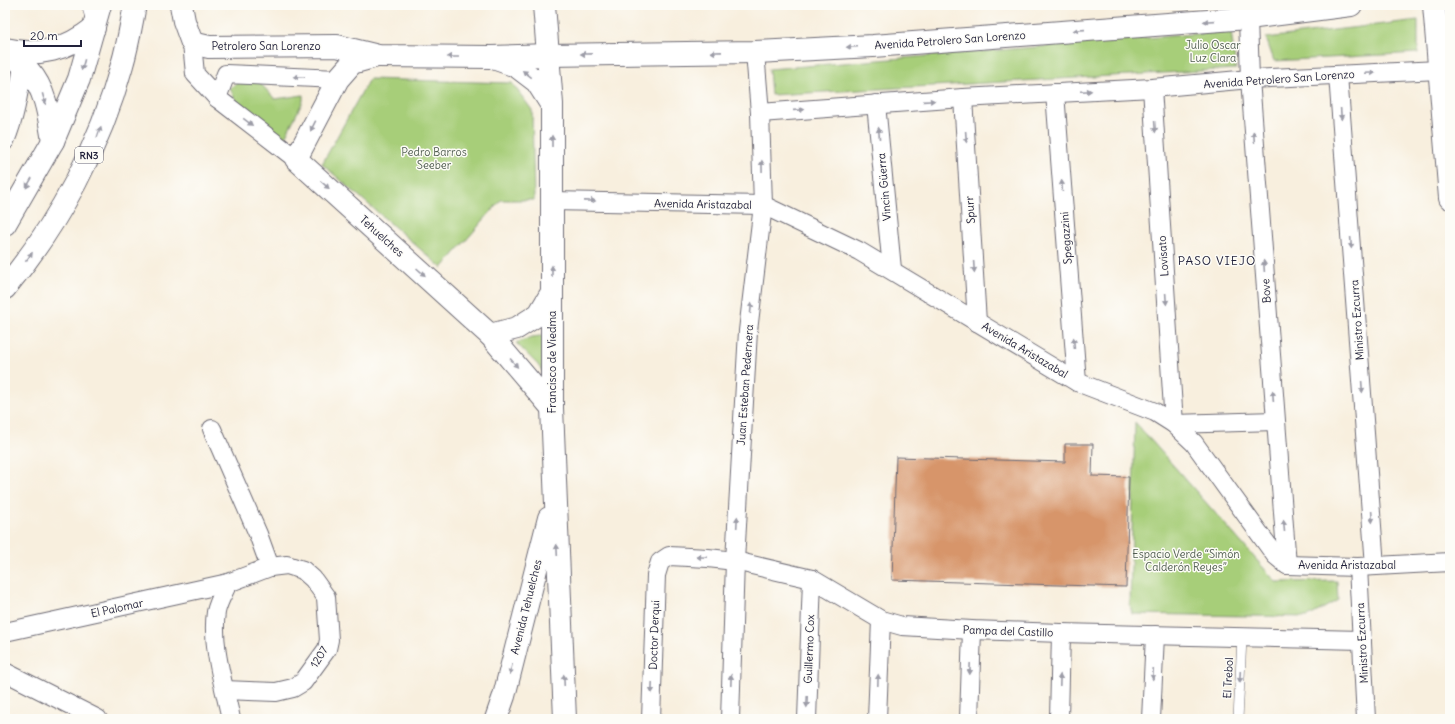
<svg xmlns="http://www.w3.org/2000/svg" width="1455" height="724" font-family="Delius,sans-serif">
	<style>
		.green { fill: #a7ce79; stroke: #64785a }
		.building { fill: #d7956a }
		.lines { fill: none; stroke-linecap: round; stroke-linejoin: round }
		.lane-casing { stroke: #6d6a74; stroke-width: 10 }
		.street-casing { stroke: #6d6a74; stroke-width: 20 }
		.secondary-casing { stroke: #6d6a74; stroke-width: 24 }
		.highway-casing { stroke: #6d6a74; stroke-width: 24 }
		.lane { stroke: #fff; stroke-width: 9 }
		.street { stroke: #fff; stroke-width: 18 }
		.secondary { stroke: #fff; stroke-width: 22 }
		.highway { stroke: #fff; stroke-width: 22 }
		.oneway { fill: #9c9ca7 }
		.labels { text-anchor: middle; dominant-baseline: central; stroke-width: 3; stroke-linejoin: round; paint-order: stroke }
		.shield { fill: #fdfcf7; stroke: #646373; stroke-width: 1 }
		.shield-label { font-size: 10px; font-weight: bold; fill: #22223b }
		.street-label { font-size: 11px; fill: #22223b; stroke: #fdfcf7 }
		.park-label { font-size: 11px; fill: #515e51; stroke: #fdfcf7 }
		.neighbourhood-label { font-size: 12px; letter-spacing: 1px; fill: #22223b; stroke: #fdfcf7 }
	</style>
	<rect width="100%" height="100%" fill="#fdfcf7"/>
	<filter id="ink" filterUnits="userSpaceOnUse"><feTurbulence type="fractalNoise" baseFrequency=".025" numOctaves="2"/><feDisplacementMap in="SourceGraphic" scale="8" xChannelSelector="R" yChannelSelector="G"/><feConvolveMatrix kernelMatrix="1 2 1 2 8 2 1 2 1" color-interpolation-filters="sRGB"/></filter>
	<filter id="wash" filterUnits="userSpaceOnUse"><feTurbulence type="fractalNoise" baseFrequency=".012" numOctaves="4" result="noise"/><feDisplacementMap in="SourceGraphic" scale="16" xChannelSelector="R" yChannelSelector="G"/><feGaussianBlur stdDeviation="0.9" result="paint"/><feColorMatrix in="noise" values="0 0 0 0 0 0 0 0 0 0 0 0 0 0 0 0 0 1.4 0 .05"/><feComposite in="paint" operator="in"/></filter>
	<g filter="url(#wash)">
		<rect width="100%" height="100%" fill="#f8efde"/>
		<g class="green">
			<polygon points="1418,20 1418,53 1274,61 1266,38"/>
			<polygon points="1231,31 1236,69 771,95 769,69"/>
			<polygon points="242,79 259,82 275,99 303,95 303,101 284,139 236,102 230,88"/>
			<polygon points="369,79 512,83 532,110 534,200 501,200 442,268 322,164"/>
			<polygon points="555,334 555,389 538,365 516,343 532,337"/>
			<polygon points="1135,422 1276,582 1337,581 1338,600 1308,617 1132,614 1130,604"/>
		</g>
		<g id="blocks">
			<polygon class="building" points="1065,444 1093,444 1092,476 1129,477 1126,587 892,580 896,457 1065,462"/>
		</g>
	</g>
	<g filter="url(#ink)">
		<use href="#blocks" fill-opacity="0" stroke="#6d6a74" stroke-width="1"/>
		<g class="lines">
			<defs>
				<g id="lane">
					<polyline points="86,5 91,21"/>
					<polyline points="1238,719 1242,638"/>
				</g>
				<g id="street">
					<polyline points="1246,5 1248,18 1250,79 1287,565"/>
					<polyline points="192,43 195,74 217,98 296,159"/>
					<polyline points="1338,75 1375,566"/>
					<polyline points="1152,88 1174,424 1275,421"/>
					<polyline points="1055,93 1077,382"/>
					<polyline points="217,98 226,74 338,79"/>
					<polyline points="963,98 977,322"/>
					<polyline points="876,104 892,269"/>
					<polyline points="760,113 963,98 1152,88 1250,79 1439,70"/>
					<path d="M5,141c10,-23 14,-50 18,-75"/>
					<polyline points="551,201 763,205 859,251 1077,382 1155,412 1174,424 1194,443 1275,555 1287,565 1358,567 1450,562"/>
					<polyline points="1358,567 1366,719"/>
					<path d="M228,583c-4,9 -10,19 -12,29 -5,34 8,73 15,107"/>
					<polyline points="5,632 228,583 270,567 258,534 212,429"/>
					<polyline points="5,672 98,719"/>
					<polyline points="225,690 276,692 293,688 303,682 327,649 329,640 326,597 313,579 303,570 287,565 270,567"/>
					<polyline points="651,719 656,575 660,562 669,556 708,558 735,561 812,579 881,620 902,626 972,630 1061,633 1362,640"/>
					<polyline points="730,719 735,561 748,331 763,205 760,113 755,52"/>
					<polyline points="807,719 812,579"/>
					<polyline points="877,719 881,620"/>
					<polyline points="969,719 972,630"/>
					<polyline points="1059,719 1061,633"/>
					<polyline points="1151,719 1155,635"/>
				</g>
				<g id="secondary">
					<polyline points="181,5 184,21 192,43 209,47 337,46 378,56 492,57 548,55 755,52 873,46 1248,18 1351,5"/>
					<polyline points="544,5 552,104 552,408 565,719"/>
					<polyline points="1434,5 1450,198"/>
					<path d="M5,49c35,8 61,1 89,-21"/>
					<path d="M5,50c8,7 17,13 24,21 17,19 20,46 24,70"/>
					<polyline points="377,56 352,63 338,79 296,159 490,335 552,408"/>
					<polyline points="496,59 516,66 537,82 551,104"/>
					<polyline points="490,335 517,328 539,314 552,292"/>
					<polyline points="496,719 504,696 549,518"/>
				</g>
				<g id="highway">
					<polyline points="5,224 53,141 79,79 100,5"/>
					<path d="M5,288c54,-65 95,-142 117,-223 6,-20 9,-40 13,-60"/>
				</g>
			</defs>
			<use href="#lane" class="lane-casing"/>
			<use href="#street" class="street-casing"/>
			<use href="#secondary" class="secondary-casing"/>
			<use href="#highway" class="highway-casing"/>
			<use href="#lane" class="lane"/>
			<use href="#street" class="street"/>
			<use href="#secondary" class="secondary"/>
			<use href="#highway" class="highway"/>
		</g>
		<defs><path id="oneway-solid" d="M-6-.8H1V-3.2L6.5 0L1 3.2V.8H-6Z"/></defs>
		<g class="oneway">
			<use href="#oneway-solid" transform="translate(1209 21) rotate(176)"/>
			<use href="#oneway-solid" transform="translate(1079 30) rotate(176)"/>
			<use href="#oneway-solid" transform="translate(852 47) rotate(177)"/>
			<use href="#oneway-solid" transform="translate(716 52) rotate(179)"/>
			<use href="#oneway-solid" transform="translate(586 54) rotate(179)"/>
			<use href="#oneway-solid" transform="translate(453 57) rotate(-180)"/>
			<use href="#oneway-solid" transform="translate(83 65) rotate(106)"/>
			<use href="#oneway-solid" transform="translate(1370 73) rotate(-3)"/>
			<use href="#oneway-solid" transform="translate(527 74) rotate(-142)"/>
			<use href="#oneway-solid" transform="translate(299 77) rotate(-178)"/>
			<use href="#oneway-solid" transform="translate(1086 91) rotate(-3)"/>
			<use href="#oneway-solid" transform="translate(44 99) rotate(74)"/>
			<use href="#oneway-solid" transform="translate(929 101) rotate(-4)"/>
			<use href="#oneway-solid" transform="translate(799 110) rotate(-4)"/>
			<use href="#oneway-solid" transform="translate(1341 114) rotate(86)"/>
			<use href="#oneway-solid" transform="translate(248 122) rotate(37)"/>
			<use href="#oneway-solid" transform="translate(313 126) rotate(117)"/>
			<use href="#oneway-solid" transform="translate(1155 127) rotate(86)"/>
			<use href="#oneway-solid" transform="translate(99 132) rotate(-71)"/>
			<use href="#oneway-solid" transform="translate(879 133) rotate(-95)"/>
			<use href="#oneway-solid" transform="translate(966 137) rotate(86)"/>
			<use href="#oneway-solid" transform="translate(1254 137) rotate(-94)"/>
			<use href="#oneway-solid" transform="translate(552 141) rotate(-90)"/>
			<use href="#oneway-solid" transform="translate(762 166) rotate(-91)"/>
			<use href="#oneway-solid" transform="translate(29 183) rotate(120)"/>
			<use href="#oneway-solid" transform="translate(325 185) rotate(42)"/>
			<use href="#oneway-solid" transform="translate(1062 186) rotate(-94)"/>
			<use href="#oneway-solid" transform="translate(590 201) rotate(1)"/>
			<use href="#oneway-solid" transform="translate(1351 243) rotate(86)"/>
			<use href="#oneway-solid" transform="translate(29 257) rotate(-53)"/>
			<use href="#oneway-solid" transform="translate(1264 266) rotate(-94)"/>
			<use href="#oneway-solid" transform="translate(974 267) rotate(86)"/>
			<use href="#oneway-solid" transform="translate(552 271) rotate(-90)"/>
			<use href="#oneway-solid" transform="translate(421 272) rotate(42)"/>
			<use href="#oneway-solid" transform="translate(1166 299) rotate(86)"/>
			<use href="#oneway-solid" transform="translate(751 308) rotate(-84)"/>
			<use href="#oneway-solid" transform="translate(1074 343) rotate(-94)"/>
			<use href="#oneway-solid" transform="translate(514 363) rotate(49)"/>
			<use href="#oneway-solid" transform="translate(1362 387) rotate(86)"/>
			<use href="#oneway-solid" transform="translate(1273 396) rotate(-94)"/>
			<use href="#oneway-solid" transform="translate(1372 517) rotate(86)"/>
			<use href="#oneway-solid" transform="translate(737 522) rotate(-87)"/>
			<use href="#oneway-solid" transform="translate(1284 526) rotate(-95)"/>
			<use href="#oneway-solid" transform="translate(557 550) rotate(-93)"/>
			<use href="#oneway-solid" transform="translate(702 557) rotate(-177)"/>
			<use href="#oneway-solid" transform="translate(511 669) rotate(104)"/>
			<use href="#oneway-solid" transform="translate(970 669) rotate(92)"/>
			<use href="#oneway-solid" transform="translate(1153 674) rotate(93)"/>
			<use href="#oneway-solid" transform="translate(1240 677) rotate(93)"/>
			<use href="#oneway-solid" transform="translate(564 680) rotate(-93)"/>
			<use href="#oneway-solid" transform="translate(731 680) rotate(-88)"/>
			<use href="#oneway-solid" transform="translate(878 680) rotate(-88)"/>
			<use href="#oneway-solid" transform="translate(1060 680) rotate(-88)"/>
			<use href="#oneway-solid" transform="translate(652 688) rotate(92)"/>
			<use href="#oneway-solid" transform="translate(807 702) rotate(92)"/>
		</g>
	</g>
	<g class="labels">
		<rect class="shield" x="75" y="147" width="28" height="16" rx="3"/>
		<g class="shield-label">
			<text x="89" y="155">RN3</text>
		</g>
		<g class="street-label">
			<text transform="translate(950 40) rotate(-4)">Avenida Petrolero San Lorenzo</text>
			<text x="266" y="46">Petrolero San Lorenzo</text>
			<text transform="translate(1279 79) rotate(-4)">Avenida Petrolero San Lorenzo</text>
			<text transform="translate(884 187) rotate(-95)">Vincin Güerra</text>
			<text transform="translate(703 204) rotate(1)">Avenida Aristazabal</text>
			<text transform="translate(970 210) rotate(-94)">Spurr</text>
			<text transform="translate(382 236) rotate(42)">Tehuelches</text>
			<text transform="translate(1066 238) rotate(-94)">Spegazzini</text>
			<text transform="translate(1163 256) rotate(-94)">Lovisato</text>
			<text transform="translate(1266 291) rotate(-94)">Bove</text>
			<text transform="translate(1357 320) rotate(-94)">Ministro Ezcurra</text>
			<text transform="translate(1025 350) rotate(31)">Avenida Aristazabal</text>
			<text transform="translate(552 362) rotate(-90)">Francisco de Viedma</text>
			<text transform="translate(745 385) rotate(-86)">Juan Esteban Pedernera</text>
			<text x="1347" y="565">Avenida Aristazabal</text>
			<text transform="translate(526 607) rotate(-76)">Avenida Tehuelches</text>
			<text transform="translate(117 608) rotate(-12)">El Palomar</text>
			<text transform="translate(1008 631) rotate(2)">Pampa del Castillo</text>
			<text transform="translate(654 635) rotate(-88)">Doctor Derqui</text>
			<text transform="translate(1362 643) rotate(-93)">Ministro Ezcurra</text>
			<text transform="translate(809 649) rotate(-88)">Guillermo Cox</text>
			<text transform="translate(319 657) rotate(-58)">1207</text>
			<text transform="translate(1228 678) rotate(-87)">El Trebol</text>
		</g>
		<g class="park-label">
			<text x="1213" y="45">Julio Oscar<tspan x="1213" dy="13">Luz Clara</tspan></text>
			<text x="434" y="152">Pedro Barros<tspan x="434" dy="13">Seeber</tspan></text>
			<text x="1186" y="554">Espacio Verde “Simón<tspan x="1186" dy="13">Calderón Reyes”</tspan></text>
		</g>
		<g class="neighbourhood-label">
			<text x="1217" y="260">PASO VIEJO</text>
		</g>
	</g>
	<rect width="1455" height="724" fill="none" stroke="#fdfcf7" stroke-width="20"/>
	<path d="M24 40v6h57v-6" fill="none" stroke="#22223b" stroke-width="2"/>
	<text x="30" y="40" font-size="12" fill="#22223b" stroke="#fdfcf7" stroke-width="3" paint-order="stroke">20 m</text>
</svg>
